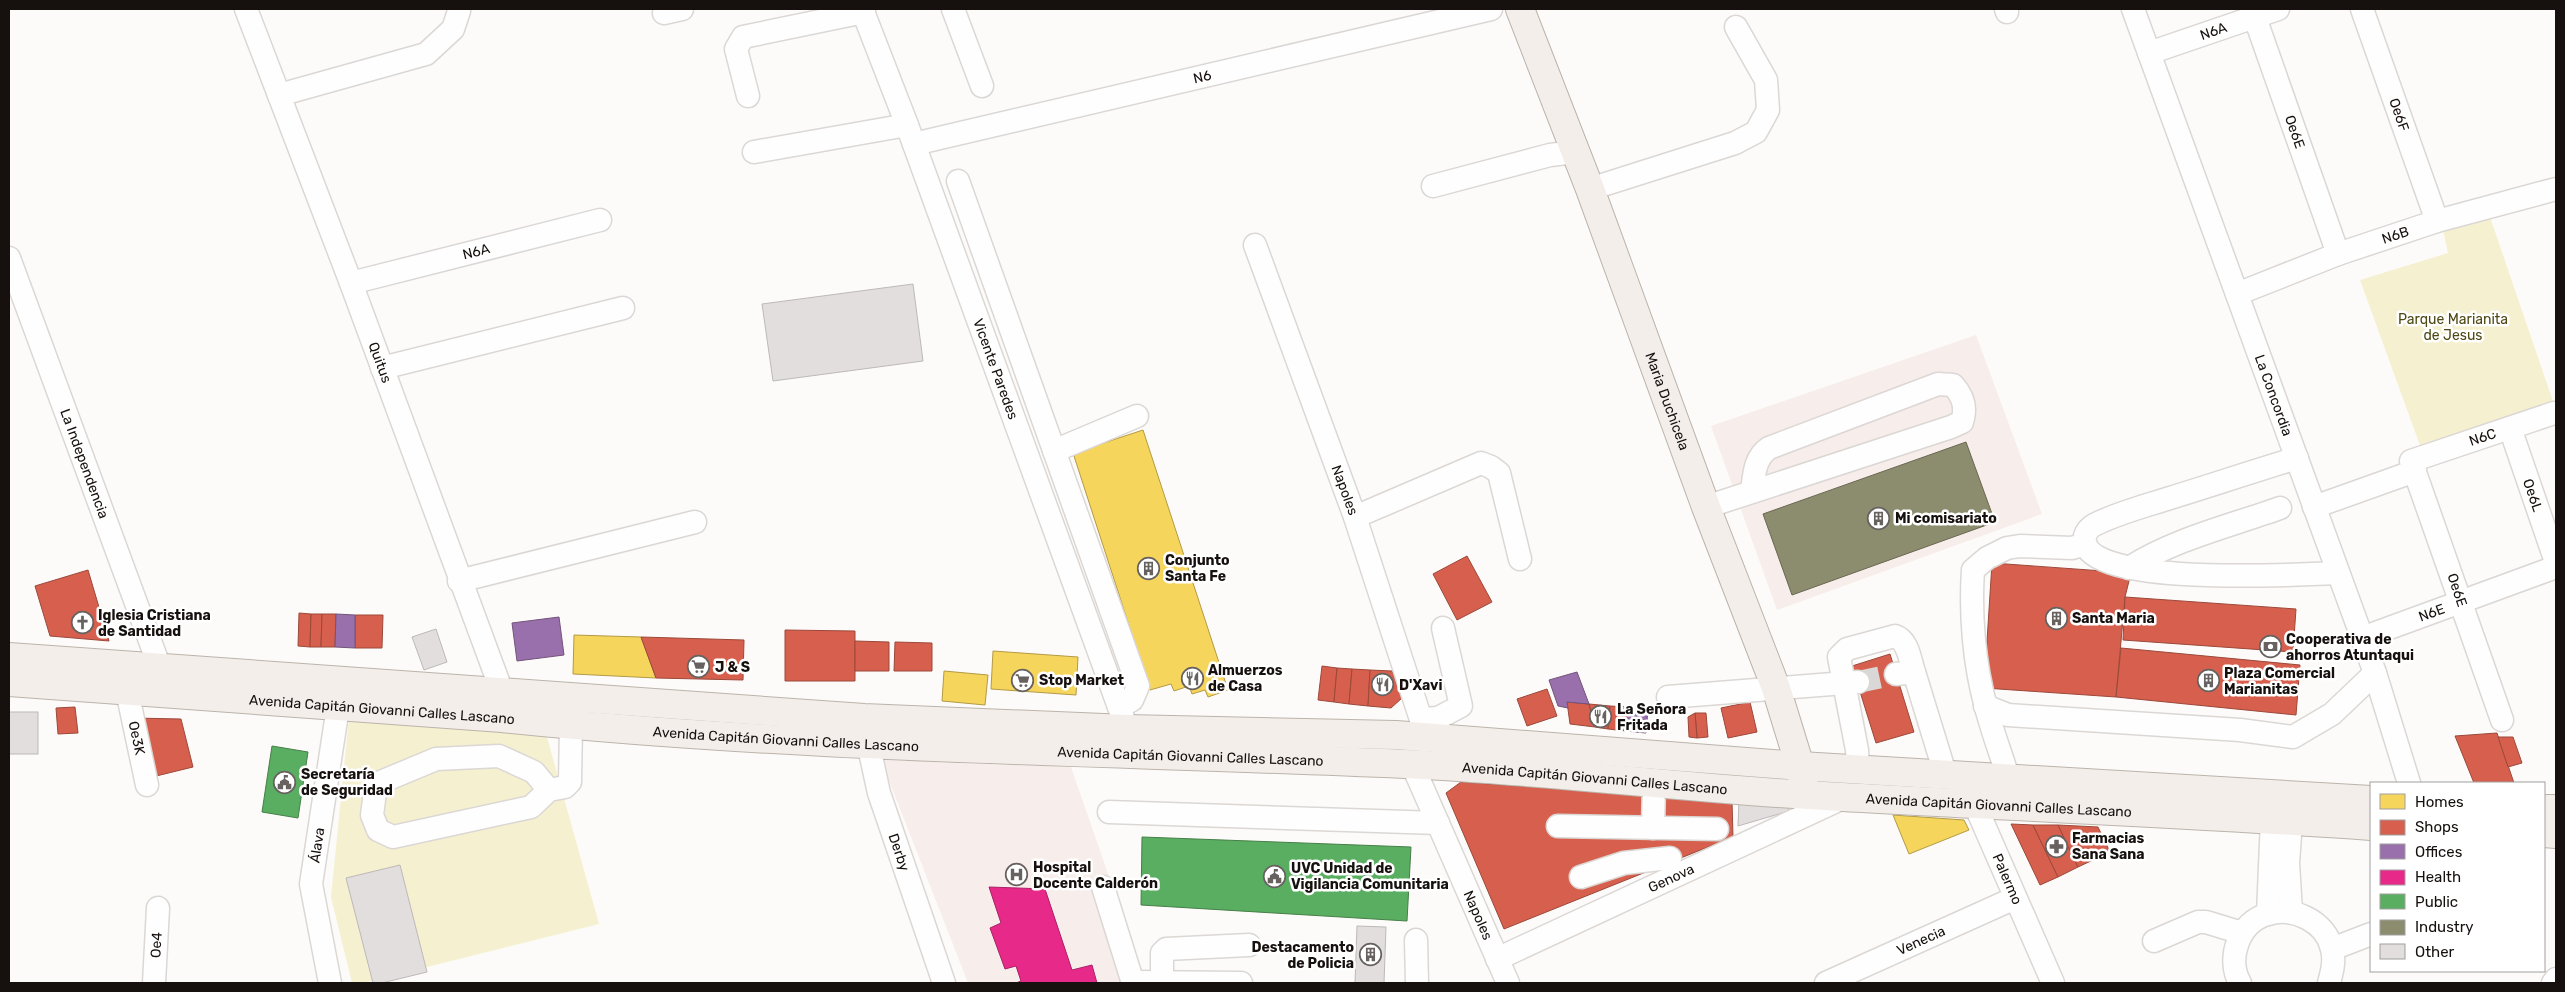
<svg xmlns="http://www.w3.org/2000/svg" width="2565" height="992" font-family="Rubik,sans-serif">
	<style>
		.built { fill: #f7edea }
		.green { fill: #f5f0d0 }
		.homes { fill: #f6d55c; stroke: #b39a45 }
		.shops { fill: #d6604d; stroke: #9c483a }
		.offices { fill: #9970ab; stroke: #72537c }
		.health { fill: #e7298a; stroke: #a82265 }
		.public { fill: #5aae61; stroke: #467f48 }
		.industry { fill: #8c8c6e; stroke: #696751 }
		.building { fill: #e3dede; stroke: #bdb8b9 }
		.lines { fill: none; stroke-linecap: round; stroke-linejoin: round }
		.minor-tunnel { stroke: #dad8d6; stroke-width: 22; stroke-dasharray: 22 11; stroke-linecap: butt }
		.minor-casing { stroke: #dbd7d4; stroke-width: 25 }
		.major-casing { stroke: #bcb4ab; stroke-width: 30 }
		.minor { stroke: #fffefe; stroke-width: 22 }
		.major { stroke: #f3eeea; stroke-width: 28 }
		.labels { text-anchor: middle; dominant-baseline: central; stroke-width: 5; stroke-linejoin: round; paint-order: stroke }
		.street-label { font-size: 14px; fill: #16100e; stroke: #fff }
		.park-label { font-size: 14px; fill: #4e4815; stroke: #fff }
		.poi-label { font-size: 14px; font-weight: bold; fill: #16100e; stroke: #fff; text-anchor: start }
	</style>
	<rect width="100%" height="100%" fill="#fdfbf9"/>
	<g class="built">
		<polygon points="1976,335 2042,514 1777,610 1711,426"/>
		<polygon points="881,760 1071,767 1146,983 968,983"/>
	</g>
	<g class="green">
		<polygon points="2490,217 2555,407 2422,451 2360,280 2448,253 2443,230"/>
		<polygon points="349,718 545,730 599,924 363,983 352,983 331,897"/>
	</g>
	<g class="homes">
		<polygon points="1143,430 1228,690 1208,697 1205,690 1192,694 1189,686 1174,691 1171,684 1150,690 1073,453"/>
		<polygon points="574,635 641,637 656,678 573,674"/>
		<polygon points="993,651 1078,657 1076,695 991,689"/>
		<polygon points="944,671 988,675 985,705 942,701"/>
		<polygon points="1893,815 1964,820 1969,830 1909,854"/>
	</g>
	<g class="shops">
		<polygon points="1467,556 1492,602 1457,620 1433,574"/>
		<polygon points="1992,563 2131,573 2125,597 2116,697 1984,688"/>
		<polygon points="88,570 109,641 50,636 35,586"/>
		<polygon points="2125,597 2296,609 2293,652 2123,640"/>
		<polygon points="299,613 311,614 310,647 298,646"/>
		<polygon points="311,614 322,614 321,647 310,647"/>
		<polygon points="322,614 336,614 335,647 321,647"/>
		<polygon points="355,615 383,615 382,648 355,648"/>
		<polygon points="785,630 855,631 855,681 785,681"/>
		<polygon points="641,637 744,640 743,680 656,678"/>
		<polygon points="855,641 889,642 889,671 855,671"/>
		<polygon points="895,642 932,643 932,671 894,671"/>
		<polygon points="2121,648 2300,665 2296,715 2116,697"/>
		<polygon points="1890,654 1914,732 1876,743 1852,666"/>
		<polygon points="1322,666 1337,668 1334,702 1318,700"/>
		<polygon points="1337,668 1352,669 1349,704 1334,702"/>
		<polygon points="1352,669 1370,670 1368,706 1349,704"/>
		<polygon points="1370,670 1392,671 1402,698 1391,708 1368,706"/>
		<polygon points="1547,689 1557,716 1527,726 1517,699"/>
		<polygon points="1567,702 1589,704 1595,727 1570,724"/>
		<polygon points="1750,702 1757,732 1728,738 1721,708"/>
		<polygon points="1589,704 1610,706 1608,729 1595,727"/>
		<polygon points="1610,706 1628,707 1626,731 1608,729"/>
		<polygon points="75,707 78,733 58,734 56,708"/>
		<polygon points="1695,713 1706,713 1708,737 1697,738"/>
		<polygon points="1695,713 1697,738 1689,737 1688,717"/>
		<polygon points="133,718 181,719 193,767 148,778"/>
		<polygon points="2497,733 2514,783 2474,783 2455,736"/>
		<polygon points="2498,737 2513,737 2522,763 2508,767"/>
		<polygon points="1461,782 1732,801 1733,837 1504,929 1446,793"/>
		<polygon points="2011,824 2033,825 2058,877 2040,885"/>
		<polygon points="2033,825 2058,825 2078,867 2058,877"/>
		<polygon points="2058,825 2098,827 2110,852 2078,867"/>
	</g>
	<g class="offices">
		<polygon points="336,614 355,615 355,648 335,647"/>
		<polygon points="559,617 564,655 517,661 512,623"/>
		<polygon points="1577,672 1589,704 1567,702 1568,708 1558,706 1549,680"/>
		<polygon points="1628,707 1648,709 1646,733 1626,731"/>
	</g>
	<polygon class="health" points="989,887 1045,889 1072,970 1092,965 1097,983 1016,983 1021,981 1016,966 1005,969 990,928 1001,923"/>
	<g class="public">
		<polygon points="272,746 308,752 298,818 262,812"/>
		<polygon points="1142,837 1411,847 1407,921 1141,905"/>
	</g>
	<polygon class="industry" points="1966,442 1995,522 1792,595 1763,514"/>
	<g class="building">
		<polygon points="913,284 923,361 773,381 762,304"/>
		<polygon points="436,629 447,662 424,670 412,637"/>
		<rect x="9" y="712" width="29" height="42"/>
		<polygon points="1739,801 1787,803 1789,811 1738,826"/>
		<polygon points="400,865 427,972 382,983 373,983 346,878"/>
		<polygon points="1357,926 1386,927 1384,983 1355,983"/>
	</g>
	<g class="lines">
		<polyline class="minor-tunnel" points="1858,682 1896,674"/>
		<defs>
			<g id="minor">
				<path id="s1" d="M246,9l105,274 147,398 3,26"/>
				<path id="s2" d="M862,9l45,116 220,604"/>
				<polyline points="953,9 982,86"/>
				<polyline points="2006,9 2007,12"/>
				<path id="s3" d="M2133,9l242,664 34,110"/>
				<path id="s4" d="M2252,9l86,245"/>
				<path id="s5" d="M2362,9l75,212"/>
				<polyline points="664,13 682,9"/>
				<path id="s6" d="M2149,53l129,-44"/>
				<polyline points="279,95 426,54 453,29 459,11"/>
				<polyline points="748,96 736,49 743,37 864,12"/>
				<path id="s7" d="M914,144l577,-135"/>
				<polyline points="754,152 907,125"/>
				<polyline points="958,181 1138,686 1132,700 1119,707"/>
				<polyline points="1433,186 1550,155 1575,152"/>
				<polyline points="1590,189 1735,143 1756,132 1768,110 1766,80 1736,27"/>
				<path id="s8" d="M1255,245l100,272 72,221"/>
				<path id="s9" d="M9,258l151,410"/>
				<path id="s10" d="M351,283l249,-63"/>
				<path id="s11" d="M2237,294l101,-40 99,-33 119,-32"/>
				<polyline points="382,368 623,308"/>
				<path id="s12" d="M2510,428l46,134"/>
				<polyline points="1054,451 1137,416"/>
				<path d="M2297,458c-43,13 -85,27 -127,40 -25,8 -53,15 -76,27 -4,2 -8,7 -9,11 -10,53 220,38 253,37"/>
				<path d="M1706,507l245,-80 11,-5c5,-15 1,-26 -9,-37l-15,-1 -169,64c-15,10 -15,28 -17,44"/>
				<polyline points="2314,507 2415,471"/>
				<polyline points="1355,517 1481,463 1491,467 1499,473 1520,559"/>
				<path d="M2129,568c45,-29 101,-42 151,-60"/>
				<polyline points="459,581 695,522"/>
				<path id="s13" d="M2362,638l194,-71"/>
				<polyline points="1896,674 1914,672 1945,773"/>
				<path id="s14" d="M127,691l20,94"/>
				<polyline points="1668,697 1858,682"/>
				<polyline points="1985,706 2008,715 2240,730 2293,737 2332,714 2375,673"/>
				<polyline points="1421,719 1438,718 1461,706 1443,628"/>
				<path id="s15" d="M2502,720l-91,-259 143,-48"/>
				<path id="s16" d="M865,729l14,64 65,190"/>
				<path id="s17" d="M1412,764l96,219"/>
				<path d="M1858,769l-1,-19 -18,-93 8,-8 48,-13c13,4 15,24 19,36"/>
				<path d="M2008,777c-7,-23 -16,-46 -22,-70 -12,-43 -16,-93 -13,-137l14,-12 20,-10 13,-2 52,2 13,-4"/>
				<polyline points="549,790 534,772 499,756 436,759 376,784 372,815 378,830 393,837 531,807 549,790 565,787 570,782 571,725"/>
				<path id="s18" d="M1969,791l84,192"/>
				<polyline points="1109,812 1438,823"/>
				<polyline points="1558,826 1717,829"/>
				<polyline points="1653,828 1654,783"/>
				<polyline points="1581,877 1624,863 1670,858"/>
				<polyline points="1103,887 1133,983"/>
				<polyline points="2291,912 2288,863 2291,821"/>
				<polyline points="2268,914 2272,819"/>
				<polyline points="1416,940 1417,983"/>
				<polyline points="2154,941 2198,922 2206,922 2242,933"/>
				<polyline points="2332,949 2371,934"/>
				<path id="s19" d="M1497,959l348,-162"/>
				<polyline points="1162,981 1162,953 1166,949 1249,945"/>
				<polyline points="1132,982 1241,983"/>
				<path id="s20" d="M154,983l4,-75"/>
				<path id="s21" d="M330,983l-19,-99 27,-177"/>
				<path id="s22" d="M1826,983l189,-85"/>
				<path d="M2240,983c-14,-25 -1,-61 28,-69 26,-8 58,8 64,35 3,12 0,23 -3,34"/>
				<polyline points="2553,983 2556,979"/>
			</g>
			<g id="major">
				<path id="s23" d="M1520,9l70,180 116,318 70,181 24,78 3,16"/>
				<polyline points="9,657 864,718 1127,729 1396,735 1800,766 2371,800"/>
				<path id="s24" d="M9,682l493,36c300,31 601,33 902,46 135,6 269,23 404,31 187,11 375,18 563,31"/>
				<polyline points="2544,809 2556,809"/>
				<polyline points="2544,833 2556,834"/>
			</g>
		</defs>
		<use href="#minor" class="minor-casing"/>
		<use href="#major" class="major-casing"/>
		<use href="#minor" class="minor"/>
		<use href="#major" class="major"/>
	</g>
	<defs>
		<symbol id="building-ring" viewBox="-11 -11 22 22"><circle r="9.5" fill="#fff" stroke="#676260" stroke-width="1.5"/><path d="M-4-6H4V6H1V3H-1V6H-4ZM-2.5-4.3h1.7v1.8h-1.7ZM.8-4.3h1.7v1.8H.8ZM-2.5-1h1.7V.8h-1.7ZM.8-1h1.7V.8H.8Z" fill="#676260"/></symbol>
		<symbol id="church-ring" viewBox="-11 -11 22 22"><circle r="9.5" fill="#fff" stroke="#676260" stroke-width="1.5"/><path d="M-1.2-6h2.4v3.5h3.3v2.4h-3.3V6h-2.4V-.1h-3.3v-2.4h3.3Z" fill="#676260"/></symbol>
		<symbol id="bank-ring" viewBox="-11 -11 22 22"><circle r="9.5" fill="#fff" stroke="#676260" stroke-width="1.5"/><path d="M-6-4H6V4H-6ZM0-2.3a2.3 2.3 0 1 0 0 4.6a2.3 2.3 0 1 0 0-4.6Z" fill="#676260"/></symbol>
		<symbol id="supermarket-ring" viewBox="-11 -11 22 22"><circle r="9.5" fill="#fff" stroke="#676260" stroke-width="1.5"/><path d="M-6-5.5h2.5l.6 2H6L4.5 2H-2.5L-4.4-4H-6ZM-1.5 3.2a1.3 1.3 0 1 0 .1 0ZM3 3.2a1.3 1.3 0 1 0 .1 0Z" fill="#676260"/></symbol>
		<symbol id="restaurant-ring" viewBox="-11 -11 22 22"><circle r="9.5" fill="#fff" stroke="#676260" stroke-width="1.5"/><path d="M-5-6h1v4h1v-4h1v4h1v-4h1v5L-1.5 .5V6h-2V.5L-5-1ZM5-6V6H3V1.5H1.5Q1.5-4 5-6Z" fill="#676260"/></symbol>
		<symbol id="civic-ring" viewBox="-11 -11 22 22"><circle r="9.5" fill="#fff" stroke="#676260" stroke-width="1.5"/><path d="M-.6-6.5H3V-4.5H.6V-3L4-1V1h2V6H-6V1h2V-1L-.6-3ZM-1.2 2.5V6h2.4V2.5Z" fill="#676260"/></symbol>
		<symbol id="pharmacy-ring" viewBox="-11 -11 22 22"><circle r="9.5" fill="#fff" stroke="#676260" stroke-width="1.5"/><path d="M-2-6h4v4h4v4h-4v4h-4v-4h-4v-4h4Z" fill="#676260"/></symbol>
		<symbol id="hospital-ring" viewBox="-11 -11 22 22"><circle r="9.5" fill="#fff" stroke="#676260" stroke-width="1.5"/><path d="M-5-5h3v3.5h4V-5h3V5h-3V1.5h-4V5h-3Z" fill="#676260"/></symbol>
	</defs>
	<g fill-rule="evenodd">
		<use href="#building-ring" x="1866" y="506" width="25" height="25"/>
		<use href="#building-ring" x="1136" y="556" width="25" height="25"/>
		<use href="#building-ring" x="2044" y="606" width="25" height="25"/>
		<use href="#church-ring" x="70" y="610" width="25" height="25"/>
		<use href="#bank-ring" x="2258" y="634" width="25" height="25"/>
		<use href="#supermarket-ring" x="686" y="654" width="25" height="25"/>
		<use href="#restaurant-ring" x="1180" y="666" width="25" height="25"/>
		<use href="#supermarket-ring" x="1010" y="668" width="25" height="25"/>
		<use href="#building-ring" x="2196" y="668" width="25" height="25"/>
		<use href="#restaurant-ring" x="1370" y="672" width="25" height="25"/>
		<use href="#restaurant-ring" x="1588" y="704" width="25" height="25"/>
		<use href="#civic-ring" x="272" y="770" width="25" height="25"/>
		<use href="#pharmacy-ring" x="2044" y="834" width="25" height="25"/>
		<use href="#hospital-ring" x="1004" y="862" width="25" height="25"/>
		<use href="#civic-ring" x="1262" y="864" width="25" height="25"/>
		<use href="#building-ring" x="1358" y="942" width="25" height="25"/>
	</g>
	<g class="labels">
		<g class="street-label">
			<text stroke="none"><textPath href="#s6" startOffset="68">N6A</textPath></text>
			<text stroke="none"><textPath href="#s7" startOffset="296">N6</textPath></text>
			<text stroke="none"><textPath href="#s5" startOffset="112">Oe6F</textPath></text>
			<text stroke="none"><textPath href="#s4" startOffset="130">Oe6E</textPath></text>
			<text stroke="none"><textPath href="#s11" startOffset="169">N6B</textPath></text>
			<text stroke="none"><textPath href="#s10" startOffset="129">N6A</textPath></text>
			<text stroke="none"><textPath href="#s1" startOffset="378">Quitus</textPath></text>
			<text stroke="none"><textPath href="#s2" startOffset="384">Vicente Paredes</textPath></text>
			<text stroke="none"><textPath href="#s3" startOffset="411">La Concordia</textPath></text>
			<text stroke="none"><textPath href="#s23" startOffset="419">Maria Duchicela</textPath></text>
			<text stroke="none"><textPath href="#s15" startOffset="350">N6C</textPath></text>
			<text stroke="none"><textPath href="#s9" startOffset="219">La Independencia</textPath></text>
			<text stroke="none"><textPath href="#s8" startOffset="261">Napoles</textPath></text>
			<text stroke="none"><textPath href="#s12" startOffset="71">Oe6L</textPath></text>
			<text transform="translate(2457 590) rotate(71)">Oe6E</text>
			<text stroke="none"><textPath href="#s13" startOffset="74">N6E</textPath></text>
			<text stroke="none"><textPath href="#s24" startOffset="374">Avenida Capitán Giovanni Calles Lascano</textPath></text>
			<text stroke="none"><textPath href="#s14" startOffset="48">Oe3K</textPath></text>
			<text stroke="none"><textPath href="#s24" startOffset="779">Avenida Capitán Giovanni Calles Lascano</textPath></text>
			<text stroke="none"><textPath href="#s24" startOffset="1184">Avenida Capitán Giovanni Calles Lascano</textPath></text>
			<text stroke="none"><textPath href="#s24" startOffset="1589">Avenida Capitán Giovanni Calles Lascano</textPath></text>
			<text stroke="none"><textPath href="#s24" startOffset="1994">Avenida Capitán Giovanni Calles Lascano</textPath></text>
			<text stroke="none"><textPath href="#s21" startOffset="140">Álava</textPath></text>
			<text stroke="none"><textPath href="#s16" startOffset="128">Derby</textPath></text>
			<text stroke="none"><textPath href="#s19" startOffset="192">Genova</textPath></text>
			<text stroke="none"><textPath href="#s18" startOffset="96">Palermo</textPath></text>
			<text stroke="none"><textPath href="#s17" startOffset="165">Napoles</textPath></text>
			<text stroke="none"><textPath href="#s22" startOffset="104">Venecia</textPath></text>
			<text stroke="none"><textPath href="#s20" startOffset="38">Oe4</textPath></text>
		</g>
		<g class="park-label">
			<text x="2453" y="319">Parque Marianita<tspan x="2453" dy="16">de Jesus</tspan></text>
		</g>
		<g class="poi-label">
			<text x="1895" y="518">Mi comisariato</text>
			<text x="1165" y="560">Conjunto<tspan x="1165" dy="16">Santa Fe</tspan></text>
			<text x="98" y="615">Iglesia Cristiana<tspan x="98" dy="16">de Santidad</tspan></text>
			<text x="2072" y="618">Santa Maria</text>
			<text x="2286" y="639">Cooperativa de<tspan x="2286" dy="16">ahorros Atuntaqui</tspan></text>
			<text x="715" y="667">J &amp; S</text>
			<text x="1208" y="670">Almuerzos<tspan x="1208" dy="16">de Casa</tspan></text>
			<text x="2224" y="673">Plaza Comercial<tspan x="2224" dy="16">Marianitas</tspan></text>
			<text x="1039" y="680">Stop Market</text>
			<text x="1399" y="685">D'Xavi</text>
			<text x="1617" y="709">La Señora<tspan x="1617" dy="16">Fritada</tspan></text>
			<text x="301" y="774">Secretaría<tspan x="301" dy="16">de Seguridad</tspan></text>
			<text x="2072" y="838">Farmacias<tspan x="2072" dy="16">Sana Sana</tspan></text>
			<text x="1033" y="867">Hospital<tspan x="1033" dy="16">Docente Calderón</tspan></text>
			<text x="1291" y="868">UVC Unidad de<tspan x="1291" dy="16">Vigilancia Comunitaria</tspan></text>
			<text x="1354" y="947" text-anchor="end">Destacamento<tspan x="1354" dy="16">de Policia</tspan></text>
		</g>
	</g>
	<rect width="2565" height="992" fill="none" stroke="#16100e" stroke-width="20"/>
	<rect x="2370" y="782" width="175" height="190" fill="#ffffff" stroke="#a29f9f"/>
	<rect x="2380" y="794" width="25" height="15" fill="#f6d55c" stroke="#a29f9f"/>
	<text x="2415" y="807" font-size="15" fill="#16100e">Homes</text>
	<rect x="2380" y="820" width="25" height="15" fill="#d6604d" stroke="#a29f9f"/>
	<text x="2415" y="832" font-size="15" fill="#16100e">Shops</text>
	<rect x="2380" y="844" width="25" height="15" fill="#9970ab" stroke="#a29f9f"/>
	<text x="2415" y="857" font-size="15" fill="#16100e">Offices</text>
	<rect x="2380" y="870" width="25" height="15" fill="#e7298a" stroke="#a29f9f"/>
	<text x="2415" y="882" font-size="15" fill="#16100e">Health</text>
	<rect x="2380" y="894" width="25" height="15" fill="#5aae61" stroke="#a29f9f"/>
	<text x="2415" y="907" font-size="15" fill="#16100e">Public</text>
	<rect x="2380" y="920" width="25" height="15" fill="#8c8c6e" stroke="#a29f9f"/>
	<text x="2415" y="932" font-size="15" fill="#16100e">Industry</text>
	<rect x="2380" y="944" width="25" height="15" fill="#e3dede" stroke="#a29f9f"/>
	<text x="2415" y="957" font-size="15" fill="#16100e">Other</text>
</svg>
